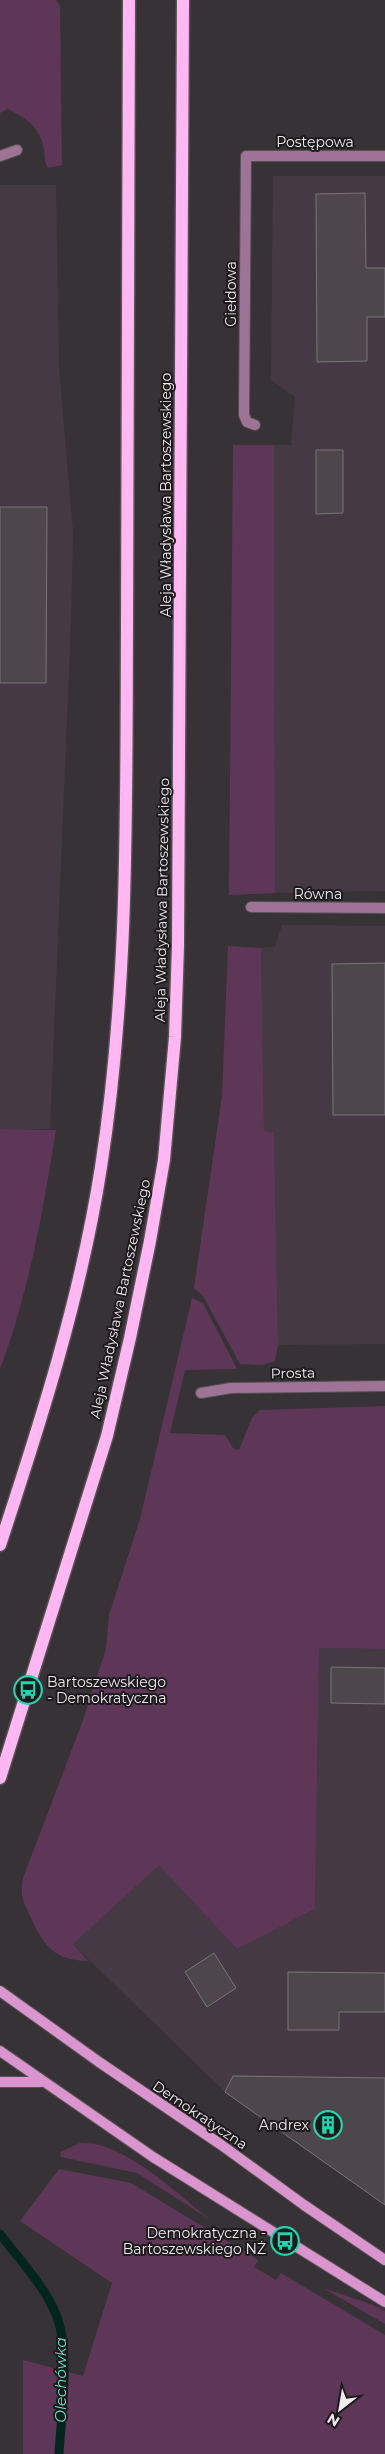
<svg xmlns="http://www.w3.org/2000/svg" width="385" height="2454" font-family="Montserrat,sans-serif">
	<style>
		.built { fill: #453a43 }
		.green { fill: #5e3758 }
		.lines { fill: none; stroke-linecap: round; stroke-linejoin: round }
		.stream { stroke: #04251d; stroke-width: 9 }
		.building { fill: #4d474c; stroke: #7b757a }
		.street-casing { stroke: #545053; stroke-width: 12 }
		.secondary-casing { stroke: #545053; stroke-width: 12 }
		.primary-casing { stroke: #545053; stroke-width: 15 }
		.street { stroke: #9e7396; stroke-width: 10 }
		.secondary { stroke: #da95ce; stroke-width: 10 }
		.primary { stroke: #feb7f2; stroke-width: 12 }
		.labels { text-anchor: middle; dominant-baseline: central; stroke-width: 4; stroke-linejoin: round; paint-order: stroke }
		.street-label { font-size: 14px; fill: #efebee; stroke: #1d1a1c }
		.poi-label { font-size: 14px; fill: #efebee; stroke: #1d1a1c; text-anchor: end }
		.water-label { font-size: 15px; font-style: italic; fill: #5fecc9; stroke: #1d1a1c }
	</style>
	<rect width="100%" height="100%" fill="#373236"/>
	<g class="built">
		<polygon points="273,176 385,176 385,891 275,893 274,445 291,445 295,397 271,380"/>
		<polygon points="0,185 56,185 59,367 73,533 71,621 50,1129 0,1129"/>
		<polygon points="282,925 385,926 385,1344 278,1345 274,1132 264,1131 261,948 275,947"/>
		<polygon points="319,1648 385,1649 385,2204 225,2092 73,1944 159,1864 237,1949 315,1909"/>
	</g>
	<g class="green">
		<path d="M0,0h56l4,6 2,159 -14,3c-5,-8 -2,-13 -5,-23 -4,-19 -18,-27 -35,-36l-8,4z"/>
		<polygon points="233,445 274,445 275,893 229,895"/>
		<polygon points="228,946 261,948 264,1131 274,1132 278,1345 275,1361 262,1365 240,1364 203,1296 194,1288 222,1096"/>
		<path d="M0,1129l56,1c-13,81 -27,162 -56,239z"/>
		<path d="M192,1298l11,5 34,66 -52,1 -15,63 55,2 8,13 6,2 13,-32 8,-8 125,-4v243l-66,-1 -4,261 -78,40 -78,-84 -86,79 15,17c-33,-1 -44,-14 -57,-43 -8,-17 -11,-21 -8,-40l59,-155 24,-74 3,-34 31,-96z"/>
		<path d="M80,2143c45,-2 98,52 132,78l-75,-48 -76,-16 -1,-5z"/>
		<polygon points="59,2169 131,2183 258,2260 254,2267 276,2280 281,2273 385,2335 385,2454 23,2454 23,2360 83,2376 112,2283 20,2221"/>
		<polygon points="323,2288 373,2305 385,2311 385,2324"/>
	</g>
	<g class="lines">
		<path class="stream" d="M0,2234c21,28 52,59 60,93 9,36 1,90 -1,127"/>
	</g>
	<g class="building">
		<polygon points="365,193 366,268 385,268 385,317 367,317 367,361 317,362 316,194"/>
		<polygon points="316,450 343,450 343,513 316,514"/>
		<polygon points="0,507 47,507 46,683 0,683"/>
		<polygon points="385,963 385,1115 333,1115 332,964"/>
		<polygon points="331,1667 385,1668 385,1704 331,1703"/>
		<polygon points="214,1953 236,1988 207,2007 185,1972"/>
		<polygon points="288,1972 385,1973 385,2012 339,2012 339,2030 288,2030"/>
		<polygon points="233,2076 385,2078 385,2205 225,2092"/>
	</g>
	<g class="lines">
		<defs>
			<g id="street">
				<polyline points="0,156 17,150"/>
				<polyline points="255,425 247,422 244,415 246,156 385,156"/>
				<polyline points="251,907 385,908"/>
				<polyline points="201,1393 231,1388 385,1386"/>
			</g>
			<g id="secondary">
				<polyline points="0,1991 99,2062 220,2144 304,2205 385,2260"/>
				<polyline points="0,2051 153,2157 385,2302"/>
				<polyline points="0,2082 41,2082"/>
			</g>
			<g id="primary">
				<path d="M0,1545c41,-124 81,-249 101,-378 28,-179 25,-360 26,-540 0,-209 1,-418 2,-627"/>
				<polyline points="0,1778 107,1436 130,1338 150,1241 164,1160 175,1037 178,945 183,0"/>
			</g>
		</defs>
		<use href="#street" class="street-casing"/>
		<use href="#secondary" class="secondary-casing"/>
		<use href="#primary" class="primary-casing"/>
		<use href="#street" class="street"/>
		<use href="#secondary" class="secondary"/>
		<use href="#primary" class="primary"/>
	</g>
	<defs>
		<symbol id="bus-ring" viewBox="-11 -11 22 22"><circle r="9.5" fill="#1d1a1c" stroke="#21d5af" stroke-width="1.5"/><path d="M-5-6H5V4H4V6H2V4H-2V6H-4V4H-5ZM-3.5-4V0h7V-4ZM-3.5 1.2v1.5H-2V1.2ZM2 1.2v1.5H3.5V1.2Z" fill="#21d5af"/></symbol>
		<symbol id="building-ring" viewBox="-11 -11 22 22"><circle r="9.5" fill="#1d1a1c" stroke="#21d5af" stroke-width="1.5"/><path d="M-4-6H4V6H1V3H-1V6H-4ZM-2.5-4.3h1.7v1.8h-1.7ZM.8-4.3h1.7v1.8H.8ZM-2.5-1h1.7V.8h-1.7ZM.8-1h1.7V.8H.8Z" fill="#21d5af"/></symbol>
	</defs>
	<g fill-rule="evenodd">
		<use href="#bus-ring" x="12" y="1674" width="32" height="32"/>
		<use href="#building-ring" x="312" y="2109" width="32" height="32"/>
		<use href="#bus-ring" x="269" y="2225" width="32" height="32"/>
	</g>
	<g class="labels">
		<g class="street-label">
			<text x="315" y="142">Postępowa</text>
			<text transform="translate(231 294) rotate(-90)">Giełdowa</text>
			<text transform="translate(166 495) rotate(-90)">Aleja Władysława Bartoszewskiego</text>
			<text x="318" y="894">Równa</text>
			<text transform="translate(162 900) rotate(-89)">Aleja Władysława Bartoszewskiego</text>
			<text transform="translate(120 1299) rotate(-78)">Aleja Władysława Bartoszewskiego</text>
			<text transform="translate(293 1373) rotate(-1)">Prosta</text>
			<text transform="translate(200 2115) rotate(34)">Demokratyczna</text>
		</g>
		<g class="poi-label">
			<text x="47" y="1682" text-anchor="start">Bartoszewskiego<tspan x="47" dy="16">- Demokratyczna</tspan></text>
			<text x="309" y="2125">Andrex</text>
			<text x="266" y="2233">Demokratyczna -<tspan x="266" dy="16">Bartoszewskiego NŻ</tspan></text>
		</g>
		<g class="water-label">
			<text transform="translate(60 2380) rotate(-90)">Olechówka</text>
		</g>
	</g>
	<g transform="translate(340 2409) rotate(211)" stroke="#1d1a1c" stroke-width="4" paint-order="stroke">
	<path d="M0-4L9 19L0 12L-9 19Z" fill="#efebee"/>
	<text y="-8" font-size="14" font-weight="bold" text-anchor="middle" fill="#efebee">N</text>
	</g>
</svg>
